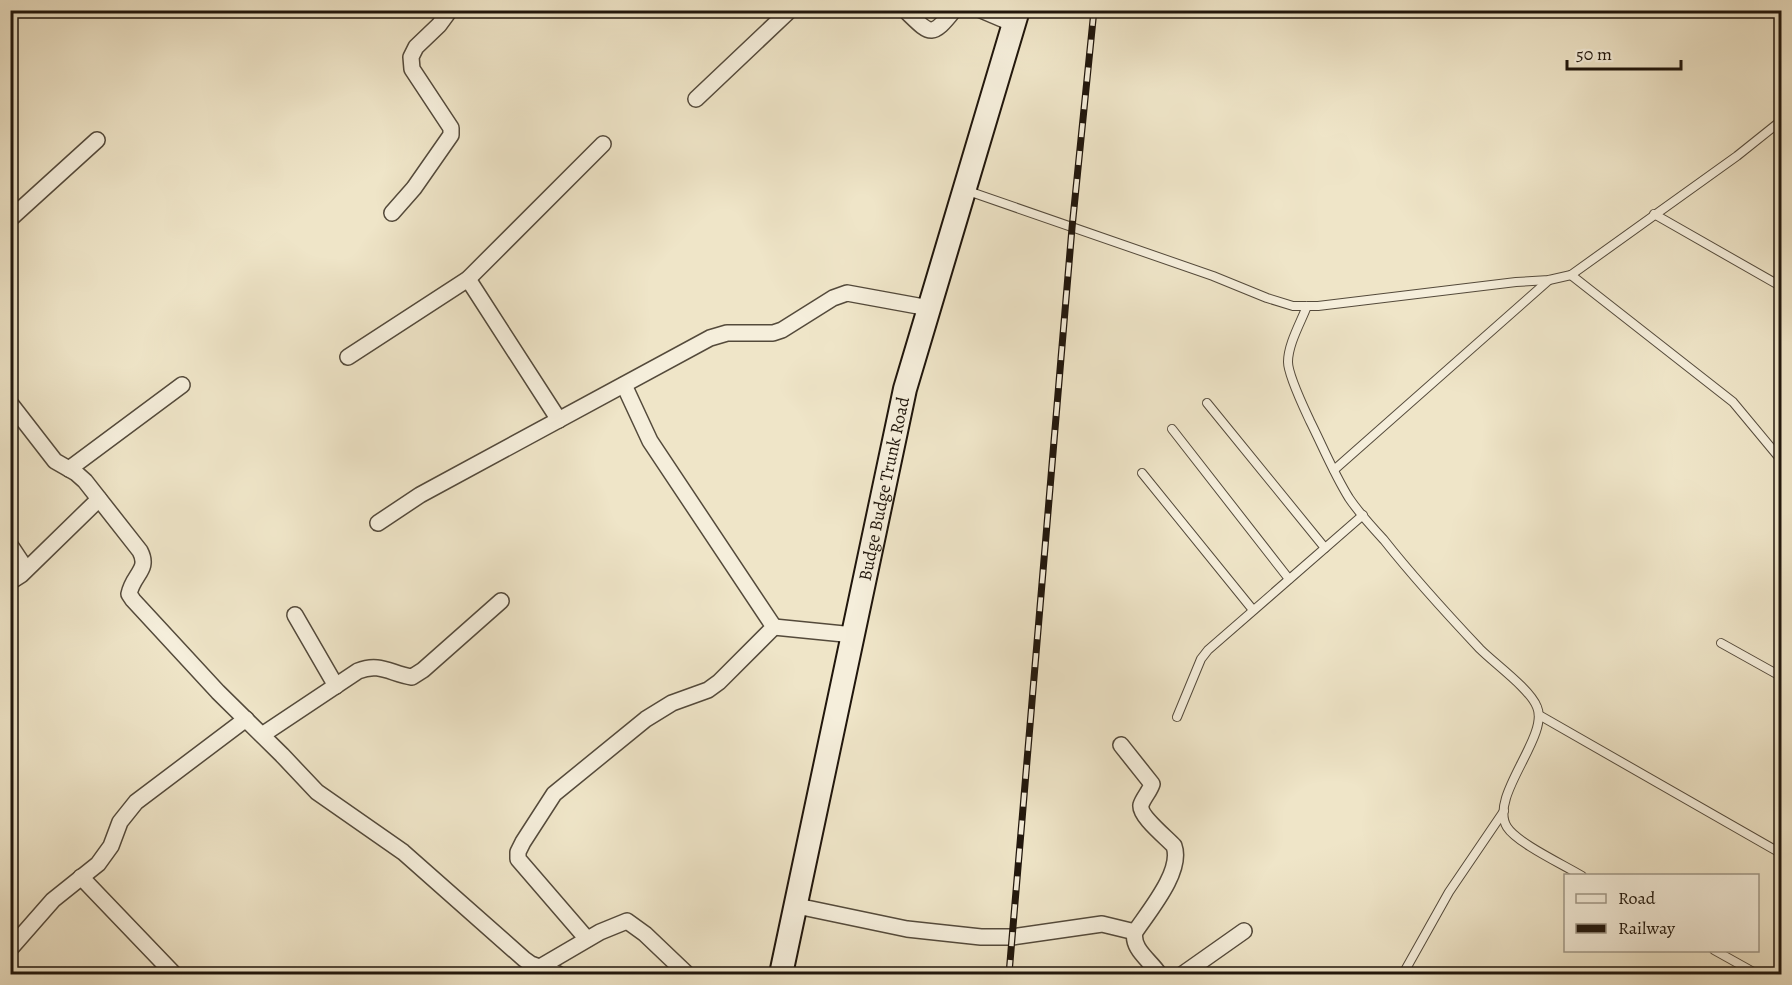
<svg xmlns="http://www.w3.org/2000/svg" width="1792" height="985" font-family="Alegreya,serif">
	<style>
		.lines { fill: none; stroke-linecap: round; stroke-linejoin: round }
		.lane-casing { stroke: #544a3b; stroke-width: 10 }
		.street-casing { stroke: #544a3b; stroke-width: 18 }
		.secondary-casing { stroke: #20160c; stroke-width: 26 }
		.lane { stroke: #f5eedb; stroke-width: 8 }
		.street { stroke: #f5eedb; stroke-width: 15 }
		.secondary { stroke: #f5eedb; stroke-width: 22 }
		.rail-casing { stroke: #20160c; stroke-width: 7 }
		.rail { stroke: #f5eedb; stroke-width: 4.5; stroke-dasharray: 14; stroke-linecap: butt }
		.labels { text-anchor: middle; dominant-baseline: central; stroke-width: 4.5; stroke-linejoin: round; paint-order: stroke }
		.street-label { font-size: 18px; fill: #20160c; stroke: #f5eedb }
	</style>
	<rect width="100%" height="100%" fill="#efe5c8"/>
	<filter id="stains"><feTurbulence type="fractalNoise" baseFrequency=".00333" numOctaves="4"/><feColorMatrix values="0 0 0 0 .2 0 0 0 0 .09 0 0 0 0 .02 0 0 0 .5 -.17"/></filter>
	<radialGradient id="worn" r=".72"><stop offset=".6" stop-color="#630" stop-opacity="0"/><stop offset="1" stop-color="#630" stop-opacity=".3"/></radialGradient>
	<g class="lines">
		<defs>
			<g id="lane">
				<polyline points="968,191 1213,276 1267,298 1293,306 1318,306 1516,282 1549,280 1571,275 1737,156 1782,120"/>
				<polyline points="1654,214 1782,287"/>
				<polyline points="1571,275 1733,402 1782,461"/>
				<path d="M1307,306c-6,16 -19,38 -19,56 0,13 16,46 22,59 13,26 24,53 39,77 10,15 23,29 35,42 30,38 63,74 96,109 15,15 50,40 57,58 13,29 -49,90 -30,120 10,16 57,38 75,49"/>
				<polyline points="1207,403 1325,548"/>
				<polyline points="1172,429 1289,579"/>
				<polyline points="1334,470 1549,280"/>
				<polyline points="1142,473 1253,610"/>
				<polyline points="1721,643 1782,677"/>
				<polyline points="1539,715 1782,854"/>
				<polyline points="1177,717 1201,659 1208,650 1363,515"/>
				<polyline points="1714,950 1757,974"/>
				<polyline points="1403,974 1449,892 1504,811"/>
			</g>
			<g id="street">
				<path d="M905,10c25,24 26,29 49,0"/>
				<polyline points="981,10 1014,24"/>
				<polyline points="696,99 790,10"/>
				<polyline points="392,213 414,188 451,135 451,128 412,69 411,57 416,47 439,25 450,10"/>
				<polyline points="10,219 97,140"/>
				<polyline points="468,279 559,420"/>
				<polyline points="348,357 468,279 603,144"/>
				<path d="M10,403l45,58 21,12 9,8 55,70c10,19 -7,23 -11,43l4,6 85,92 64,63 35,37 86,60 121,107 7,5 27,10"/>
				<polyline points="69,469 182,385"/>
				<polyline points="378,523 420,495 710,338 727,333 773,333 782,330 833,298 847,293 929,308"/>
				<polyline points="10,545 26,569"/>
				<polyline points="10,582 21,575 99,499"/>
				<polyline points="295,615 336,686"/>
				<polyline points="774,627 854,635"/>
				<path d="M262,735l96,-64c22,-9 33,3 54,6l11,-7 78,-69"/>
				<path d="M1121,745l31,39c-2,7 -9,14 -11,21 -2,11 26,33 33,41 9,25 -25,65 -39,86 -4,17 16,29 24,42"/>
				<polyline points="81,877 174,974"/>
				<polyline points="797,906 907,929 981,937 1012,937 1102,924 1135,932"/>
				<polyline points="587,939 518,859 518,852 523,842 554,794 646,719 672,703 708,690 719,682 774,627 650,441 624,385"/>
				<polyline points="10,949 53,900 98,864 111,846 120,822 136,802 246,719"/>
				<polyline points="535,970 600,932 627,921 645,934 687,974"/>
				<polyline points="1183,974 1244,931"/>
			</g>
			<g id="secondary">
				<path id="s1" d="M781,974l124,-585 113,-379"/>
			</g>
		</defs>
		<use href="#lane" class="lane-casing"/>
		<use href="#street" class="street-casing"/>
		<use href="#secondary" class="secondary-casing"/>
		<use href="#lane" class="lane"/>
		<use href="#street" class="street"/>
		<use href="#secondary" class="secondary"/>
		<defs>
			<polyline id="rail" points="1009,974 1072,228 1094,10"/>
		</defs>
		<use href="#rail" class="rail-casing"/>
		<use href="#rail" class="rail"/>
	</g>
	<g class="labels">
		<g class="street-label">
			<text stroke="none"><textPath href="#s1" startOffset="496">Budge Budge Trunk Road</textPath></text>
		</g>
	</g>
	<rect width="1792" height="985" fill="none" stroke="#efe5c8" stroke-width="36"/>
	<rect x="12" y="12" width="1768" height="961" fill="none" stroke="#20160c" stroke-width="3"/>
	<rect x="18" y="18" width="1756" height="949" fill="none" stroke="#20160c" stroke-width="1.5"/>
	<rect x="1564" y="874" width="195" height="78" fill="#f5eedb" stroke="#a09888" stroke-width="1.5"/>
	<rect x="1576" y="894" width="30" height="9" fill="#f5eedb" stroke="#a09888" stroke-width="1.5"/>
	<text x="1618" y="904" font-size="18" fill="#20160c">Road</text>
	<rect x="1576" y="924" width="30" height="9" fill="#20160c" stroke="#a09888" stroke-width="1.5"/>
	<text x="1618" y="934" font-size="18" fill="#20160c">Railway</text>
	<path d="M1567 60v9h114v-9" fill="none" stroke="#20160c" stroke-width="3"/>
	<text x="1576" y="60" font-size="18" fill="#20160c" stroke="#f5eedb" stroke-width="4.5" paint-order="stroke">50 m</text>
	<rect width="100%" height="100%" filter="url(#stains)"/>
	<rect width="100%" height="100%" fill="url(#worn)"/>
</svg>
